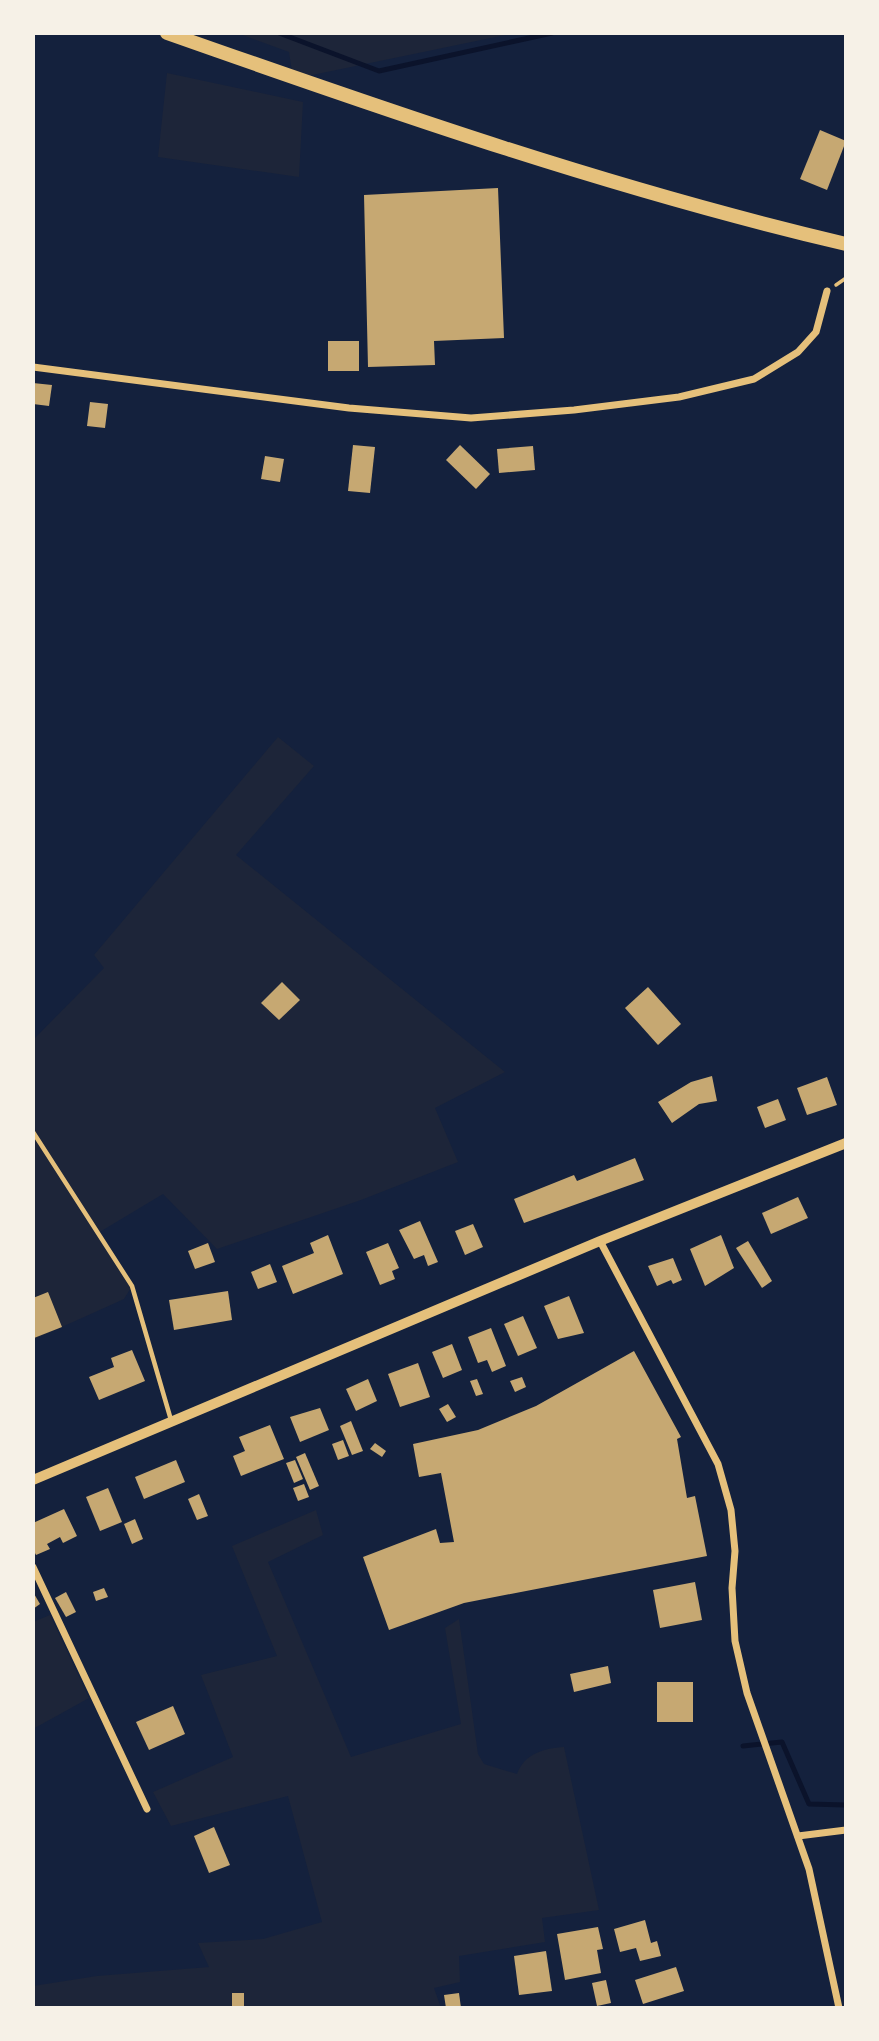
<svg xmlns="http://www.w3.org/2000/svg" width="879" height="2041" font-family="Georgia,serif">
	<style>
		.green { fill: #1d2539 }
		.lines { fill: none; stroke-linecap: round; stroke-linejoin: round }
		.stream { stroke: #0b132b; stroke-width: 5 }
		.building { fill: #c6a872 }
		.path { stroke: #e5c07b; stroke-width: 3.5 }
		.service { stroke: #e5c07b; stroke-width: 4.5 }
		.minor { stroke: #e5c07b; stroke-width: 7 }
		.tertiary { stroke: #e5c07b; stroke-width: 10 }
		.primary { stroke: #e5c07b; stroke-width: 14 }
	</style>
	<rect width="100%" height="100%" fill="#14213d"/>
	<g class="green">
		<polygon points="237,33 515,33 293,79 289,52"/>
		<polygon points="167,73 303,102 299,177 158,157"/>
		<polygon points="278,737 314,766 236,855 505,1072 435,1108 458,1162 361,1200 217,1249 163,1194 98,1233 132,1286 124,1299 33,1340 33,1040 104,968 94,955"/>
		<path d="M316,1510l7,25 -55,27 83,195 110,-33 -16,-96 14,-9 19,135 6,10 33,10c7,-20 27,-26 47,-27l35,163 -57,8 3,24 -86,14 1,26 -26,6 7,20h-408v-22l64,-10 112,-9 -11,-24 65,-4 59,-17 -34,-126 -117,30 -18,-34 80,-35 -32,-82 76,-19 -45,-110z"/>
		<polygon points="50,1615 89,1698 33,1729 33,1622"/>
	</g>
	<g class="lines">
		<g class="stream">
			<polyline points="279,33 379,71 552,33"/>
			<polyline points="743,1746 782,1742 809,1804 846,1805"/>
		</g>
	</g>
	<g class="building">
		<polygon points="820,130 846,141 827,190 800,179"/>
		<polygon points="498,188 504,338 434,341 435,365 368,367 364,195"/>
		<rect x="328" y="341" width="31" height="30"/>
		<polygon points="33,383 52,385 49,406 33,404"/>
		<polygon points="90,402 108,404 105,428 87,426"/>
		<polygon points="353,445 375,447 370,493 348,491"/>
		<polygon points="460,445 490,474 476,489 446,460"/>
		<polygon points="533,446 535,470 499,473 497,449"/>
		<polygon points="265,456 284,459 280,482 261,479"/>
		<polygon points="282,982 300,1000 279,1020 261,1003"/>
		<polygon points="648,987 681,1024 658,1045 625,1008"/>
		<polygon points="712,1076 717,1101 699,1104 672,1123 658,1102 691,1082"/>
		<polygon points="827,1077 837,1105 807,1115 797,1088"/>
		<polygon points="778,1099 786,1120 765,1128 757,1107"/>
		<polygon points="635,1158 644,1180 524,1223 514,1199 574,1175 577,1181"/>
		<polygon points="798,1197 808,1218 771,1234 762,1213"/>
		<polygon points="420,1221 438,1262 428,1266 424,1255 414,1259 399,1230"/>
		<polygon points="473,1224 483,1247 465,1255 455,1231"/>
		<polygon points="328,1235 343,1274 293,1294 282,1266 314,1253 310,1243"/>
		<polygon points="721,1235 734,1268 705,1286 690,1249"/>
		<polygon points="748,1241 772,1281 762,1288 736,1248"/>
		<polygon points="208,1243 215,1262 195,1269 188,1251"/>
		<polygon points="388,1243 399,1268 392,1271 395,1279 380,1285 366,1252"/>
		<polygon points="673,1258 682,1280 673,1284 671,1280 657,1286 648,1266"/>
		<polygon points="270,1264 277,1282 258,1289 251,1272"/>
		<polygon points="228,1291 232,1320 174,1330 169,1300"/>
		<polygon points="48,1292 62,1327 34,1338 33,1298"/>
		<polygon points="569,1296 584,1333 558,1339 544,1306"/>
		<polygon points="523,1316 537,1348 518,1356 504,1324"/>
		<polygon points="491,1328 506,1366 492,1372 487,1360 478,1363 468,1337"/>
		<polygon points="452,1344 462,1370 443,1378 432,1352"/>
		<polygon points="132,1350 145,1381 99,1400 89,1377 114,1367 111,1358"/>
		<polygon points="634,1351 681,1437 677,1439 687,1498 695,1496 707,1556 464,1603 389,1630 363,1557 436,1529 440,1543 454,1542 441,1473 419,1477 413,1444 478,1430 536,1406"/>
		<polygon points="418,1363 430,1397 400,1407 388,1374"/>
		<polygon points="522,1377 526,1387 515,1392 510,1381"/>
		<polygon points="368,1379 377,1401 356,1411 346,1389"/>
		<polygon points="477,1379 483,1394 476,1396 470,1381"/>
		<polygon points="448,1404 456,1417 447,1422 439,1409"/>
		<polygon points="320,1408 329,1430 300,1442 290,1417"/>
		<polygon points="351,1421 363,1451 352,1455 340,1426"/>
		<polygon points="270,1425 284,1459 241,1476 233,1456 245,1451 239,1437"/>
		<polygon points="343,1440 349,1456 338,1460 332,1444"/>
		<polygon points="375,1443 386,1451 382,1457 370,1449"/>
		<polygon points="305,1453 319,1486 310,1490 296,1457"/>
		<polygon points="176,1460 185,1482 144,1499 135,1477"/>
		<polygon points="295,1460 303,1479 294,1483 286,1463"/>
		<polygon points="304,1484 309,1497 298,1501 293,1488"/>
		<polygon points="108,1488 122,1522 100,1531 86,1497"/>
		<polygon points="199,1494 208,1516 197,1520 188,1499"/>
		<polygon points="64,1509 77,1536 63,1543 60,1537 47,1544 50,1549 36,1555 33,1549 33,1523"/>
		<polygon points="135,1519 143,1539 132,1544 124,1524"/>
		<polygon points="695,1582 702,1620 660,1628 653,1590"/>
		<polygon points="104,1588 108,1597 96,1601 93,1592"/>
		<polygon points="33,1592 40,1604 33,1609"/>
		<polygon points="66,1592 76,1612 66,1617 55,1598"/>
		<polygon points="608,1666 611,1683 574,1692 570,1674"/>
		<rect x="657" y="1682" width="36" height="40"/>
		<polygon points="173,1706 185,1734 149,1750 136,1722"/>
		<polygon points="214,1827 230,1865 209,1873 194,1836"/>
		<polygon points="645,1920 651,1943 657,1941 661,1956 640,1961 636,1948 620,1952 614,1929"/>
		<polygon points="598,1927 603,1949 597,1950 601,1973 565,1980 557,1934"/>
		<polygon points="546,1951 552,1991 519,1995 514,1956"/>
		<polygon points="676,1967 684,1991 643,2004 635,1980"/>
		<polygon points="606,1980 611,2003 597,2006 592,1983"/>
		<rect x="232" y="1993" width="12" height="15"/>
		<polygon points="459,1993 461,2008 446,2008 444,1995"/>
	</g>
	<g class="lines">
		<polyline class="path" points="836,285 846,278"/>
		<polyline class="service" points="33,1132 132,1286 171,1420"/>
		<g class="minor">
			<polyline points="33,367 349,408 471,418 574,410 679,397 754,379 798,352 816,332 827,291"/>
			<polyline points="600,1241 718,1464 731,1510 735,1551 732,1588 735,1641 747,1693 809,1869 839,2008"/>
			<polyline points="33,1567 147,1809"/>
			<polyline points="798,1836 846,1830"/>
		</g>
		<polyline class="tertiary" points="33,1480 600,1241 846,1143"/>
		<path class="primary" d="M167,33c224,79 448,157 679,211"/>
	</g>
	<rect width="879" height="2041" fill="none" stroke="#f6f1e7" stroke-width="70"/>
</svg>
